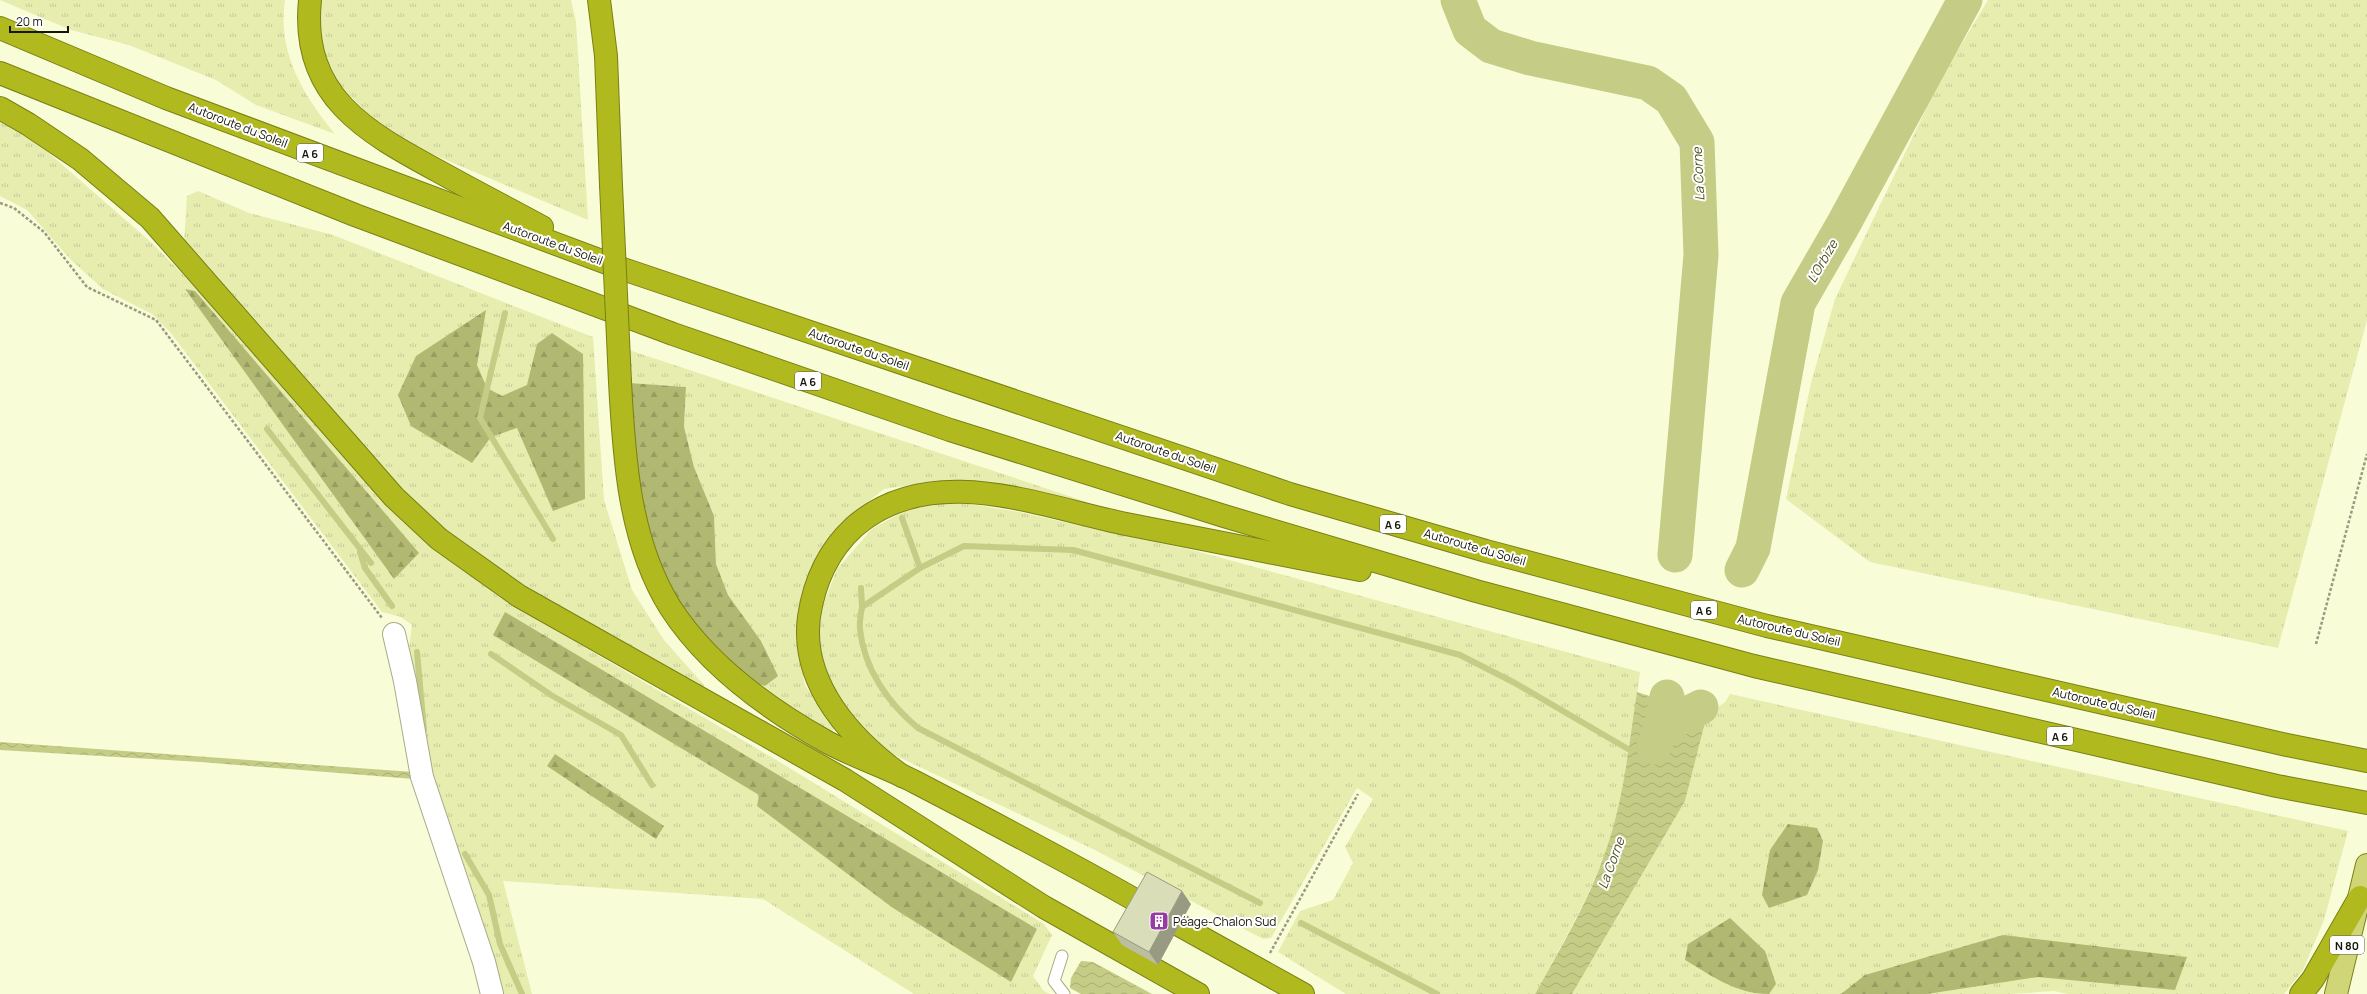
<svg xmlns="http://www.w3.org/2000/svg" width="2367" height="994" font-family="Manrope,sans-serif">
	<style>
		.grass { fill: url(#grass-tufts) }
		.forest { fill: url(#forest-firs) }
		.water { fill: url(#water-waves) }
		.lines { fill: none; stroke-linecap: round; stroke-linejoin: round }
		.stream { stroke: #c4cc85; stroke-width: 6 }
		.river { stroke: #c4cc85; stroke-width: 35 }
		.lane-casing { stroke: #a7ab88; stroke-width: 13 }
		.street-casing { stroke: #a7ab88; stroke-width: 24 }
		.primary-casing { stroke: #798016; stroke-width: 24 }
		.highway-casing { stroke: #798016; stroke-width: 24 }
		.path { stroke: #989b80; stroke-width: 2.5; stroke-dasharray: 3 2; stroke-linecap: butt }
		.lane { stroke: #fff; stroke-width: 11 }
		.street { stroke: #fff; stroke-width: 22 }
		.primary { stroke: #d0d577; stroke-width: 22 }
		.highway { stroke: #b0b91d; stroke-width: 22 }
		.highway-bridge-casing { stroke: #798016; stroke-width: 24; stroke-linecap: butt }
		.highway-bridge { stroke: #b0b91d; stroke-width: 22 }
		.wall { fill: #bbbf9f }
		.shaded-wall { fill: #989b82 }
		.building { fill: #d9deb9; stroke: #989b82 }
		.labels { text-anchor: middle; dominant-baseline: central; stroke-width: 4; stroke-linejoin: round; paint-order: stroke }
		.shield { fill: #fff; stroke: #5a5c53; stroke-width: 1 }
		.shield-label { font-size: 11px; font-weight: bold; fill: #141609 }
		.street-label { font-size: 12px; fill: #141609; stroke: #fff }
		.poi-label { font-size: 12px; fill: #141609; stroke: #fff; text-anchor: start }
		.water-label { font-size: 13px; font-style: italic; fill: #4d511d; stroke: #fff }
	</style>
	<defs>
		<pattern id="grass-tufts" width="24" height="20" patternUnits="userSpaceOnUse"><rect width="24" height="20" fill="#e6edaf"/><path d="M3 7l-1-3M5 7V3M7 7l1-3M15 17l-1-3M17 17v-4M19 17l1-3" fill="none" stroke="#c4ca95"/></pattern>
		<pattern id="forest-firs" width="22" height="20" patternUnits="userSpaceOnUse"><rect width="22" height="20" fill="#b1b872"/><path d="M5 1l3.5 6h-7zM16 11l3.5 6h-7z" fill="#979d61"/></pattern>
		<pattern id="water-waves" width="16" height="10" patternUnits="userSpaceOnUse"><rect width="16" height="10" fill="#c4cc85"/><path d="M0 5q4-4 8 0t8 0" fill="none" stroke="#a8ae72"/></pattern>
	</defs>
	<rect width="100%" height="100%" fill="#f8fdd8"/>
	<g class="grass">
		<path d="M0,0h285c-8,52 18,95 50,134l-79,-29 -40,-25 -87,-35 -58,-15z"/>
		<polygon points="321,0 571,0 576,22 588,220 418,148 388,132 370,117 337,81 323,57 319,19"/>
		<polygon points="1988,0 2367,0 2367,320 2278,648 1870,562 1786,499 1811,383 1835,299 1940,80"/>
		<polygon points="0,122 27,134 152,243 209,301 375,489 429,545 499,597 778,761 1044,924 1052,935 1033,976 1043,990 1049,994 914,994 763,899 503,881 532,994 498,994 421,755 409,648 412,625 401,617 382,612 170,332 152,314 103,289 71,260 27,210 0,196"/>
		<polygon points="198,191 249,213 333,235 593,337 604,500 632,590 664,640 704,685 700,691 509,581 452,538 382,471 184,244 187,196"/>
		<polygon points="629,350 1087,502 1086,509 990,486 933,482 884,489 841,524 817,558 802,591 796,641 805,685 834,729 830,735 753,682 761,641 728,595 716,564 714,516 694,467 684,427 686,387 630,383"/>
		<path d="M951,501l68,11 177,39 444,121c-7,56 -15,125 -34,178 -18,51 -46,97 -71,144h-189l-68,-42 22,-41 33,-11 20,-37 -8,-16 28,-48 -16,-11 -86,150 -8,1 -168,-89 -207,-98 -31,-27 -26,-38 -14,-45 7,-39 13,-34 35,-40 34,-19z"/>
		<polygon points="1730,694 2348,831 2324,920 2303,970 2284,994 2068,994 2054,991 2011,994 1572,994 1685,801 1707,715 1725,702"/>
	</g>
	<g class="forest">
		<polygon points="185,289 195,291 419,553 394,579"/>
		<polygon points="486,310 477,365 487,388 502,396 527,385 537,344 552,333 583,354 585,499 553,511 517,428 491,437 472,463 411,426 398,395 416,356"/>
		<polygon points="630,383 686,387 684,427 694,467 714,516 716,564 728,595 761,641 778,676 765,686 753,682 699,630 670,595 641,502"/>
		<polygon points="505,612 1037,929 1011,982 893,908 757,806 759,795 493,635"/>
		<polygon points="555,754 664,826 656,839 547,766"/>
		<polygon points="1788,824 1817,828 1823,841 1818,870 1807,895 1769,908 1762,895 1770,850"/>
		<path d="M1730,918l35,33 11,33 -7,10c-33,0 -57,-18 -84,-34l3,-16z"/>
		<polygon points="2003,935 2187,957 2175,990 2038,977 1927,994 1841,994 1865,975"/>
	</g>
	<g class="water">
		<path d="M1637,692l70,23 -22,86 -113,193h-37c26,-47 54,-93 71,-144 18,-51 23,-106 31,-158z"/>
		<polygon points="0,742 413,772 414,779 201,762 0,750"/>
		<polygon points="1081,961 1093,962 1152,994 1081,994 1070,988 1071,978"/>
	</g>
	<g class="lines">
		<g class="stream">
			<polyline points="505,313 480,418 553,539"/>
			<polyline points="267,429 371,563"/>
			<polyline points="360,552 365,568 392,606"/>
			<polyline points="920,568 964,546 1073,550 1460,655 1515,683 1628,749"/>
			<polyline points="861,588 862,607 920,568 902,518"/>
			<path d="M862,607c-1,7 -3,15 -2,22 4,40 28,74 58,99l342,175"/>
			<polyline points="417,652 424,730"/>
			<polyline points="491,654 551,695 621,735 652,785"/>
			<polyline points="465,854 489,895 500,944 522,994"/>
			<polyline points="1301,923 1437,994"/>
		</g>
		<g class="river">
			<polyline points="1458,0 1470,30 1491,46 1530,58 1648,83 1671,99 1697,142 1701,255 1675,555"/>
			<polyline points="1742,570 1753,548 1798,303 1843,225 1965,0"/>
			<polyline points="1661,727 1701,707"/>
			<polyline points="1654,747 1661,727 1667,697"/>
		</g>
		<defs>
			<polyline id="lane" points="1062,956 1054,981 1064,994"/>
			<polyline id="street" points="394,634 405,681 422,777 484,962 492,994"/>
			<polyline id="primary" points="2336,994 2367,865"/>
			<g id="highway">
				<path d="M310,0c-10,96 56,132 128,171 34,19 69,37 104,56"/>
				<polyline points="599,0 606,56 611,185"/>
				<polyline points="0,28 166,98 623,269 1290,494 1486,551 1767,626 2287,745 2367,761"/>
				<polyline points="0,73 355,215 673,334 950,430 1224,516 1476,591 1754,666 2277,786 2367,803"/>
				<polyline points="0,108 28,124 80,159 150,218 394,497 439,539 519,596 845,780 1044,907 1198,994"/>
				<path d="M620,382c4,76 9,159 50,225 37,58 98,102 157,135 28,15 59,25 88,40 77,40 154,80 229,123"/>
				<path d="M902,776c-50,-36 -102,-92 -93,-159 5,-34 19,-66 45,-90 77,-67 185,-21 272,-3 78,15 156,31 234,46"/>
				<polyline points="1179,925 1303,994"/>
				<polyline points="2301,994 2313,979 2360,897"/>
			</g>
		</defs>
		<use href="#lane" class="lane-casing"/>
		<use href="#street" class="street-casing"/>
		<use href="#primary" class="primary-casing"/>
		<use href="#highway" class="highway-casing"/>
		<g class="path">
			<polyline points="0,203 14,208 44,232 87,287 156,320 382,618"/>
			<polyline points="2316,644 2367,454"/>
			<polyline points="1270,953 1358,794"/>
		</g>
		<use href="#lane" class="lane"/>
		<use href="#street" class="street"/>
		<use href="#primary" class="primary"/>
		<use href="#highway" class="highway"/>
		<defs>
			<polyline id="highway-bridge" points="611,185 620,382"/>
		</defs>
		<use href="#highway-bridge" class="highway-bridge-casing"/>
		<use href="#highway-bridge" class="highway-bridge"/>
	</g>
	<polygon class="wall" points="1191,904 1158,965 1122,945 1113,932"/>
	<polygon class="shaded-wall" points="1182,891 1191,904 1158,965 1149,952"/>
	<polygon class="building" points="1147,872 1182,891 1149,952 1113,932"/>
	<defs>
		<symbol id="building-square" viewBox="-11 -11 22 22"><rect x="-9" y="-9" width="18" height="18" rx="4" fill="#983aa3" stroke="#fff"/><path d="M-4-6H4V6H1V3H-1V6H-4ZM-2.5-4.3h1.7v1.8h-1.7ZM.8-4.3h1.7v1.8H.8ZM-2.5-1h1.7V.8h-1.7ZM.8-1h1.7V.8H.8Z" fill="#fff"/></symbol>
	</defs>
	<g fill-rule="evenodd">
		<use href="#building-square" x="1148" y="910" width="22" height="22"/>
	</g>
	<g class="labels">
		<g class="shield">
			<rect x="297" y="144" width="26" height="18" rx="3"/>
			<rect x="795" y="372" width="26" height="18" rx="3"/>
			<rect x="1380" y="515" width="26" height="18" rx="3"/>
			<rect x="1691" y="601" width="26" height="18" rx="3"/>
			<rect x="2047" y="727" width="26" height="18" rx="3"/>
			<rect x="2330" y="936" width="34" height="18" rx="3"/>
		</g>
		<g class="shield-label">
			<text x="310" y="153">A 6</text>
			<text x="808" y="381">A 6</text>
			<text x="1393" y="524">A 6</text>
			<text x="1704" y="610">A 6</text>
			<text x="2060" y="736">A 6</text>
			<text x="2347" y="945">N 80</text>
		</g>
		<g class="street-label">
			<text transform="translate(238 125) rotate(21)">Autoroute du Soleil</text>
			<text transform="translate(553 243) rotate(20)">Autoroute du Soleil</text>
			<text transform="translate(859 349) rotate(19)">Autoroute du Soleil</text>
			<text transform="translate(1166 452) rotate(19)">Autoroute du Soleil</text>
			<text transform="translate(1475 547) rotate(16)">Autoroute du Soleil</text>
			<text transform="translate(1789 630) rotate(13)">Autoroute du Soleil</text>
			<text transform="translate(2104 703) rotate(13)">Autoroute du Soleil</text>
		</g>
		<g class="poi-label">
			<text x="1173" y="921">Péage-Chalon Sud</text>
		</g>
		<g class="water-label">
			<text transform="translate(1698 174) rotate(-93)">La Corne</text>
			<text transform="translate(1822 261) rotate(-60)">L'Orbize</text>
			<text transform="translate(1611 863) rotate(-70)">La Corne</text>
		</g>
	</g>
	<path d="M10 26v6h58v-6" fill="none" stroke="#141609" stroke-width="2"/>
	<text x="16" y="26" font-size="12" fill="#141609" stroke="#ffffff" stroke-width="3" paint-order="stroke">20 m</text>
</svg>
